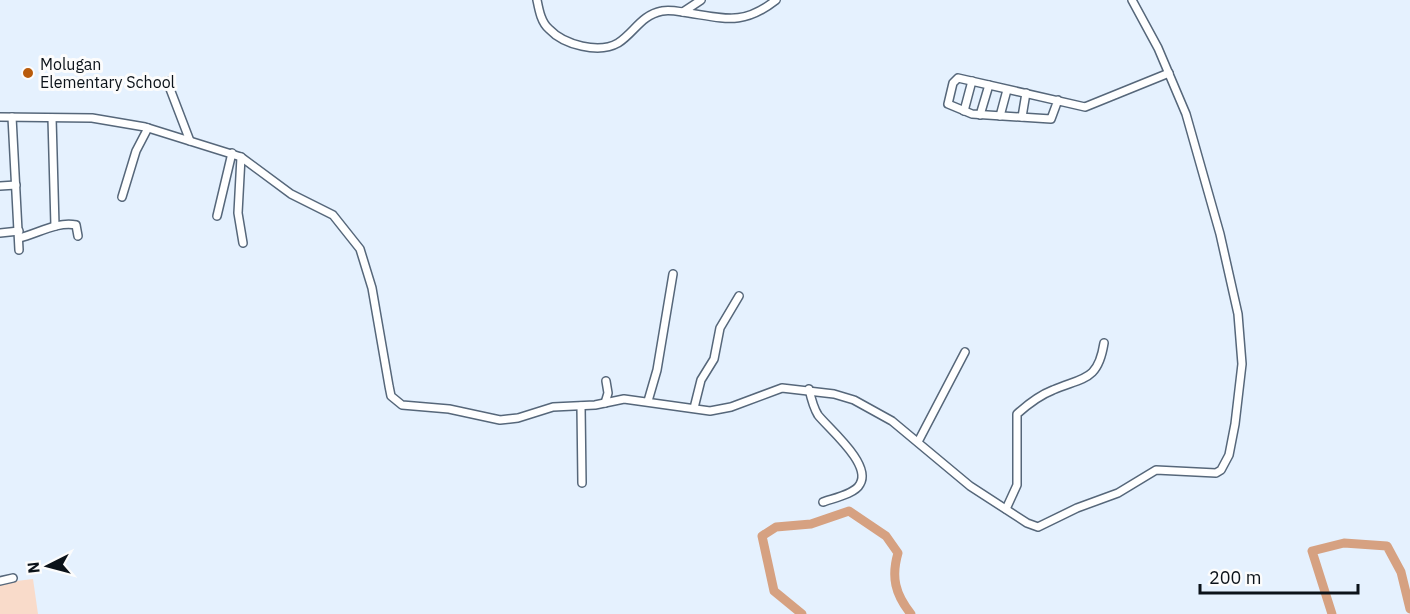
<svg xmlns="http://www.w3.org/2000/svg" width="1410" height="614" font-family="'IBM Plex Sans',sans-serif">
	<style>
		.green { fill: #f9dbca }
		.lines { fill: none; stroke-linecap: round; stroke-linejoin: round }
		.river { stroke: #d6a181; stroke-width: 9 }
		.minor-casing { stroke: #56677a; stroke-width: 10 }
		.minor { stroke: #fff; stroke-width: 7 }
		.poi-dot { fill: #b95b0b; stroke: #fcfcfc; stroke-width: 2 }
		.labels { text-anchor: middle; dominant-baseline: central; stroke-width: 6; stroke-linejoin: round; paint-order: stroke }
		.poi-label { font-size: 16px; fill: #0b1219; stroke: #fcfcfc; text-anchor: start }
	</style>
	<rect width="100%" height="100%" fill="#e5f1fe"/>
	<polygon class="green" points="33,579 38,614 0,614 0,583"/>
	<g class="lines">
		<g class="river">
			<path d="M802,614l-28,-23 -12,-55 14,-9 35,-3 38,-13 37,25 12,17c-7,24 -3,41 13,61"/>
			<polyline points="1332,614 1312,551 1344,543 1387,546 1401,572 1410,609"/>
		</g>
		<defs>
			<g id="minor">
				<path d="M537,0c2,10 4,22 12,29 15,16 50,25 69,14 16,-10 23,-28 44,-32 9,-2 18,1 27,2 38,6 55,12 87,-13"/>
				<polyline points="683,12 701,0"/>
				<polyline points="167,81 190,141"/>
				<polyline points="1058,100 1051,119 972,114 948,104 953,83 958,78 1085,107 1169,73"/>
				<polyline points="964,111 972,81"/>
				<polyline points="980,115 989,85"/>
				<polyline points="1000,116 1007,90"/>
				<polyline points="0,117 92,118 145,127 241,157 291,194 333,215 360,249 372,288 389,386 391,396 402,405 449,409 500,420 518,418 553,407 595,405 624,399 710,411 731,407 782,388 834,394 854,400 892,421 970,486 1027,523 1038,527 1077,508 1118,493 1156,470 1216,473 1221,470 1229,455 1235,424 1242,364 1238,314 1220,234 1186,114 1158,48 1132,0"/>
				<polyline points="12,117 19,250"/>
				<polyline points="1022,117 1026,93"/>
				<polyline points="52,118 55,226"/>
				<polyline points="241,157 238,213 243,243"/>
				<polyline points="0,186 16,185"/>
				<polyline points="122,197 136,151 148,128"/>
				<polyline points="217,216 232,153"/>
				<polyline points="0,233 19,231"/>
				<path d="M19,238c18,-4 38,-17 57,-13l2,11"/>
				<path d="M809,389c2,9 4,18 9,26 10,13 54,49 42,69 -5,10 -26,14 -37,18"/>
				<polyline points="648,401 657,370 673,274"/>
				<polyline points="605,403 608,393 606,381"/>
				<polyline points="581,406 582,483"/>
				<polyline points="694,408 701,380 714,359 720,328 739,296"/>
				<polyline points="919,440 965,352"/>
				<path d="M1006,509l11,-24v-71c10,-9 23,-19 36,-24 31,-13 45,-9 51,-47"/>
				<polyline points="0,581 13,578"/>
			</g>
		</defs>
		<use href="#minor" class="minor-casing"/>
		<use href="#minor" class="minor"/>
	</g>
	<circle class="poi-dot" cx="28" cy="73" r="6"/>
	<g class="labels">
		<g class="poi-label">
			<text x="40" y="64">Molugan<tspan x="40" dy="18">Elementary School</tspan></text>
		</g>
	</g>
	<g transform="translate(48 566) rotate(264)" stroke="#fcfcfc" stroke-width="4.5" paint-order="stroke">
	<path d="M0-4.5L10 22L0 15L-10 22Z" fill="#0b1219"/>
	<text y="-9" font-size="16" font-weight="bold" text-anchor="middle" fill="#0b1219">N</text>
	</g>
	<path d="M1200 584v9h158v-9" fill="none" stroke="#0b1219" stroke-width="3"/>
	<text x="1209" y="584" font-size="18" fill="#0b1219" stroke="#fcfcfc" stroke-width="4.5" paint-order="stroke">200 m</text>
</svg>
